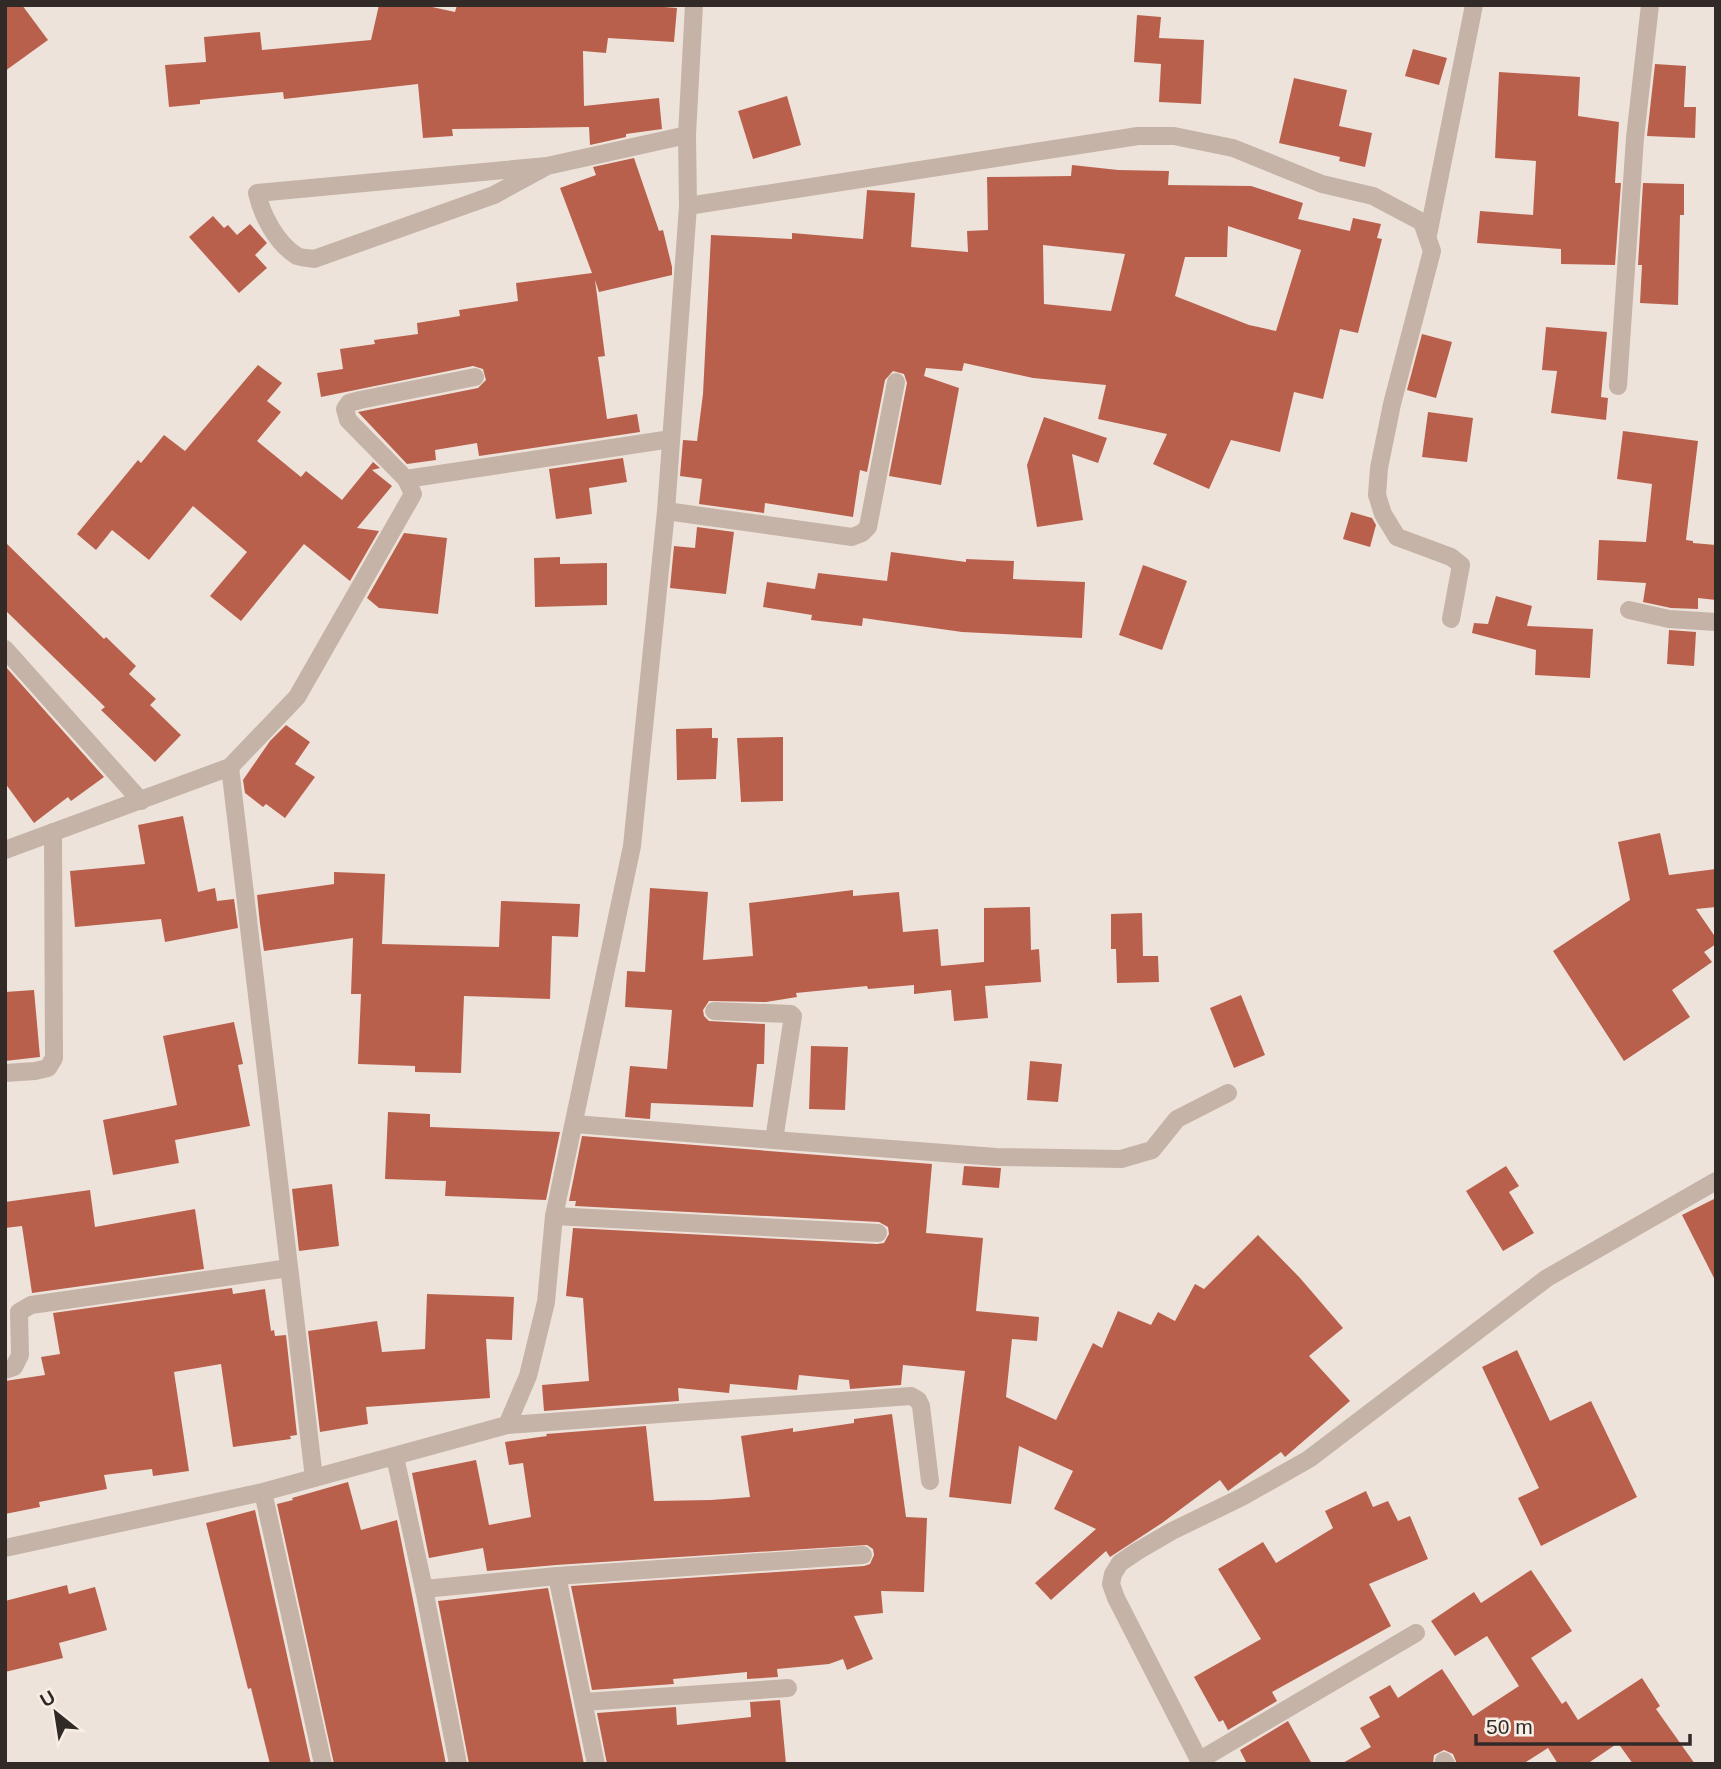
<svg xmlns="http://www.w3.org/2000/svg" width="1721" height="1769" font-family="Helvetica,sans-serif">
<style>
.building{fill:#b9604d;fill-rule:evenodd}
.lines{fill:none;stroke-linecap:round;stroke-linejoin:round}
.minor{stroke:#c5b3a7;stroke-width:18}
</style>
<rect width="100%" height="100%" fill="#eee3da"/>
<g class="building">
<polygon points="5,5 22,5 48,40 5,71"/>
<polygon points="379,5 423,5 455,12 457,5 638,5 677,8 674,42 608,38 606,53 583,51 584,106 659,98 662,129 626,134 626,137 590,145 589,127 452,129 453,136 423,138 418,84 284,99 283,92 200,100 200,104 169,107 165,65 206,62 204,37 260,32 262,50 371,40"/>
<polygon points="1137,15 1161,17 1159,38 1204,40 1201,104 1159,102 1161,64 1134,62"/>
<polygon points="1413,49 1447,58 1439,85 1405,76"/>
<polygon points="1655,64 1686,66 1684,107 1696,107 1695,138 1647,136"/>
<polygon points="1499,72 1580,77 1578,116 1619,122 1615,183 1621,183 1615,265 1561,264 1561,249 1477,243 1480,211 1533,215 1536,161 1495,158"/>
<polygon points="1294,78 1347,90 1339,126 1372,133 1365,167 1339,161 1340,157 1279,143"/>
<polygon points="787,96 801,145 753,159 738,111"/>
<polygon points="634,158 659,231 663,230 672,267 672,275 599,292 595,280 605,356 598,357 607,419 637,414 640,432 479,456 477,443 435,450 436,460 407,464 358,412 478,388 486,380 483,369 473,366 321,397 317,373 343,369 340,349 375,344 374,340 418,334 417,323 460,316 459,310 518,301 516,283 592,273 560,188 596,175 593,167"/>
<path d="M1072 165 1118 170 1169 171 1168 185 1251 186 1303 203 1298 219 1350 231 1353 218 1381 224 1377 238 1382 239 1358 333 1340 329 1323 399 1294 392 1280 452 1231 440 1209 489 1153 464 1167 434 1098 419 1106 385 1033 378 964 363 962 371 926 368 924 376 959 388 941 485 889 476 907 383 904 374 893 371 885 380 867 472 860 470 853 517 765 503 764 513 699 504 702 479 680 476 683 440 697 441 703 394 711 235 792 239V233L863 239 867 190 915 193 911 247 968 252 967 231 988 230 987 177 1071 176ZM1228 226 1301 250 1276 331 1249 325 1175 296 1185 257H1227ZM1043 245 1125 254 1111 311 1044 304Z"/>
<polygon points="1643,183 1684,184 1684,215 1680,215 1678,305 1640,303 1642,265 1638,265"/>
<polygon points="213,216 224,228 228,225 237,235 250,224 267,243 255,255 267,268 239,293 189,237"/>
<polygon points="1546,327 1607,332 1601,397 1608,398 1606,420 1551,413 1557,371 1542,370"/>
<polygon points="1422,334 1452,342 1436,398 1407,390"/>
<polygon points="258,365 282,383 267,401 281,412 257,441 301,477 306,471 342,500 373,462 380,468 372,470 392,486 357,528 379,531 350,581 304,544 241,621 210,596 247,552 193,506 149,560 112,530 96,550 77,534 138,460 141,463 164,435 185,451"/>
<polygon points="1428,412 1473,418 1467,462 1422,457"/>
<polygon points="1044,417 1107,438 1098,463 1072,454 1083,520 1037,527 1027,465"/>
<polygon points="1623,431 1698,441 1686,540 1693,541 1693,543 1716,545 1716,600 1698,598 1698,609 1671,608 1643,602 1646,583 1597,580 1599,540 1646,542 1652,484 1617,479"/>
<polygon points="623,458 627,482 589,488 592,514 556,519 549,469"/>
<polygon points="1351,512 1372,518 1376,525 1370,547 1343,539"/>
<polygon points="697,527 734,532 726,594 670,588 674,546 695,548"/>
<polygon points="404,533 447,538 438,614 379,608 367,598"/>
<polygon points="5,542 104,639 106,637 136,666 129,674 156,699 150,705 181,735 155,762 101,710 105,707 5,610"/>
<polygon points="891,552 966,562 966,559 1014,561 1013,579 1085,582 1082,638 962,632 863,618 862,626 811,620 812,615 763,607 767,582 815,589 818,573 887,581"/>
<polygon points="560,557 560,564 607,563 607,605 535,607 534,558"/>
<polygon points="1143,565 1187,581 1162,650 1119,635"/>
<polygon points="1496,596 1532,606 1527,626 1593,629 1590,678 1535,675 1536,650 1472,633 1474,623 1488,624"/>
<polygon points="1669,630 1696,632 1694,666 1667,664"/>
<polygon points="5,666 104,777 71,801 68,797 34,823 5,783"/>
<polygon points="286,725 310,742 295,764 315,777 285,818 266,804 263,807 245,793 243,780 270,741"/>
<polygon points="712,728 712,738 718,738 716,779 677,780 676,729"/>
<polygon points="783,737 783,801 741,802 737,738"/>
<polygon points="183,816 198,892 215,888 217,901 234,899 238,928 165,942 161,919 75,927 70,871 145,864 138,825"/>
<polygon points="1660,833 1669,875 1716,869 1716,907 1696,909 1716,938 1716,944 1704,952 1712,962 1672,990 1690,1017 1624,1061 1553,951 1630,900 1618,842"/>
<polygon points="334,872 385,874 382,944 499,947 501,901 580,904 578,937 552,936 550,999 464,996 461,1073 415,1072 415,1066 358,1064 361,994 351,994 353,938 264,951 260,924 257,895 334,884"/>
<polygon points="650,888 708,892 703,960 753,956 749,903 853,890 853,896 899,892 903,932 938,929 941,966 984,962 984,908 1030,907 1031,950 1039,949 1041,982 985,986 988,1018 954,1021 951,990 914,994 914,985 868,989 867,986 796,993 797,997 766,1002 709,1001 703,1010 704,1016 709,1021 765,1024 764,1064 757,1064 753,1107 651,1103 650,1119 625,1117 630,1066 667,1069 672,1010 625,1007 627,971 645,972"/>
<polygon points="1142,913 1143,956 1158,956 1159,982 1117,983 1116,949 1111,949 1111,914"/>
<polygon points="34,990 40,1057 5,1061 5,992"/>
<polygon points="1241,995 1265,1055 1234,1068 1210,1008"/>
<polygon points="234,1022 243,1064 238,1065 250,1126 175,1140 179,1163 113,1175 103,1120 177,1105 163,1036"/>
<polygon points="811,1046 848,1047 845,1110 809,1109"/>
<polygon points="1030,1061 1062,1064 1058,1102 1027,1100"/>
<polygon points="388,1112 430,1114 430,1127 560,1132 546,1200 445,1196 446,1181 385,1179"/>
<polygon points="582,1136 932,1164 926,1233 983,1238 976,1311 1039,1317 1037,1341 1012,1339 1006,1397 1056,1420 1093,1343 1102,1348 1118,1311 1151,1325 1158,1312 1175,1321 1195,1284 1204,1289 1258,1235 1300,1278 1343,1328 1309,1356 1350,1401 1285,1457 1281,1452 1228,1491 1220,1480 1162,1523 1110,1557 1106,1551 1051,1600 1035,1583 1096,1529 1054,1509 1073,1471 1019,1446 1011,1504 949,1497 965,1371 903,1365 901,1385 850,1389 849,1380 799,1375 797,1390 730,1384 729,1393 678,1388 679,1401 544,1411 542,1385 589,1381 583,1298 566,1296 573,1228 877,1244 884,1243 889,1234 888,1227 879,1222 575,1206 576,1201 569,1201"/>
<polygon points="964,1166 1001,1168 999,1188 962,1185"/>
<polygon points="1506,1166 1519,1186 1509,1192 1534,1233 1503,1251 1466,1191"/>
<polygon points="332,1184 339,1246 299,1251 292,1189"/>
<polygon points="90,1190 95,1227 195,1209 204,1269 32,1293 22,1226 5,1228 5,1202"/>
<polygon points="1716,1198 1716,1282 1682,1215"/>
<polygon points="232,1288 233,1294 265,1289 271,1331 274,1330 275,1336 286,1335 297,1435 290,1436 291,1439 233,1447 221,1364 174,1372 189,1471 153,1476 152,1469 104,1475 107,1489 39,1502 40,1507 5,1514 5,1381 45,1375 41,1357 60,1354 53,1313"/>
<polygon points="427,1294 514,1297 512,1340 486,1339 490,1398 366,1407 368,1424 320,1432 308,1331 377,1321 382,1352 425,1349"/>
<polygon points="1517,1350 1550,1421 1591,1401 1637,1497 1541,1546 1518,1498 1539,1488 1482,1367"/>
<polygon points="892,1414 906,1517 927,1518 924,1592 881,1591 883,1613 854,1616 873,1659 847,1670 843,1659 829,1664 777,1669 778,1677 747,1679 747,1672 673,1679 674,1684 592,1690 571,1586 864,1566 870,1564 874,1555 873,1549 867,1545 556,1565 487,1571 483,1548 429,1558 412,1473 476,1460 489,1525 531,1517 523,1463 509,1465 505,1442 547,1436 546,1434 646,1426 654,1501 711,1500 750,1497 741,1436 793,1428 793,1432 854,1423 854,1419"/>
<polygon points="348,1482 361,1530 397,1520 446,1764 334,1764 277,1504 293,1500 292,1498"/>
<polygon points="1366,1491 1373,1507 1388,1501 1398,1521 1410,1516 1428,1559 1369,1584 1391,1626 1272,1692 1277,1701 1228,1730 1223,1720 1219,1722 1194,1677 1261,1639 1218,1569 1263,1542 1276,1563 1333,1528 1325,1511"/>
<polygon points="255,1510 311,1764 270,1764 251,1688 248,1689 206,1523"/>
<polygon points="1531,1570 1572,1631 1531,1658 1562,1704 1566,1701 1578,1720 1642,1678 1660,1706 1656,1709 1695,1764 1633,1764 1618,1743 1587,1764 1558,1764 1548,1748 1523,1764 1457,1764 1453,1754 1444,1750 1434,1755 1433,1764 1341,1764 1371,1747 1360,1728 1380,1717 1369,1697 1390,1685 1398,1698 1442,1669 1473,1716 1519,1686 1487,1636 1455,1656 1431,1621 1474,1592 1481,1603"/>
<polygon points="67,1585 69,1594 95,1587 107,1630 59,1643 63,1658 5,1672 5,1601"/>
<polygon points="548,1588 584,1764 469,1764 438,1601"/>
<polygon points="780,1700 786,1764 607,1764 597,1713 676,1707 677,1725 751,1717 750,1702"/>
<polygon points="1288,1721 1312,1764 1247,1764 1240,1750"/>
</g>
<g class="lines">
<g class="minor">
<path d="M547 166 494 195 314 259C309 258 302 258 297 256 276 243 262 215 257 193L547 166 687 135"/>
<polyline points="688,206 1138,136 1174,136 1233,148 1322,184 1373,196 1422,222 1432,251 1392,404 1379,468 1377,495 1383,514 1397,537 1451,557 1461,565 1451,619"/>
<polyline points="1428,235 1474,5"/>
<polyline points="1618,386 1635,138 1650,5"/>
<polyline points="406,479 671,439"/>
<polyline points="666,511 852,537 862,533 868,527 896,382"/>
<polyline points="1629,610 1669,619 1716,622"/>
<polyline points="5,649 141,801"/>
<polyline points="230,767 314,1478"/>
<polyline points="5,850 230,767 297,697 413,494 406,479 348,420 345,409 349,403 360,400 475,377"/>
<polyline points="5,1073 35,1071 48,1068 54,1058 53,832"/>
<polyline points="575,1124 774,1140 793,1016 791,1014 714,1011"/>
<polyline points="774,1140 996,1157 1121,1159 1152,1150 1177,1119 1228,1093"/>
<polyline points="554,1216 878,1233"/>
<polyline points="5,1370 14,1367 20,1355 19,1312 31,1305 289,1268"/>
<polyline points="507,1425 911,1396 918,1400 921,1406 930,1481"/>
<polyline points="395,1457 424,1589 458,1764"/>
<polyline points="263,1492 323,1764"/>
<polyline points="5,1548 263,1492 507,1425 528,1376 546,1302 554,1216 632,846 666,511 688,206 687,135 694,5"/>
<polyline points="557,1576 596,1764"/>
<polyline points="424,1589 557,1576 863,1555"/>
<polyline points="584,1702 788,1688"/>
<polyline points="1200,1760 1416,1633"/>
<polyline points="1444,1761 1446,1764"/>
<polyline points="1201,1764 1116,1598 1111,1584 1113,1574 1120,1563 1136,1552 1172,1531 1242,1497 1309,1459 1547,1278 1716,1181"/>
</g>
</g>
<rect width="1721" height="1769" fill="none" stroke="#322a27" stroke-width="14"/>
<g transform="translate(56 1713) rotate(330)" stroke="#f7eee6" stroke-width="5" paint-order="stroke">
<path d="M0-5L12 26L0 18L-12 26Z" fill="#322a27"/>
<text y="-10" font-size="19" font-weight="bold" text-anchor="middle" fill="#322a27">U</text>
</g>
<path d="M1476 1734v10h214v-10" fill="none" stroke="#322a27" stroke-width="3.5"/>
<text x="1486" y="1734" font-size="21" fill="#322a27" stroke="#f7eee6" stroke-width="5" paint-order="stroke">50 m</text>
</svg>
